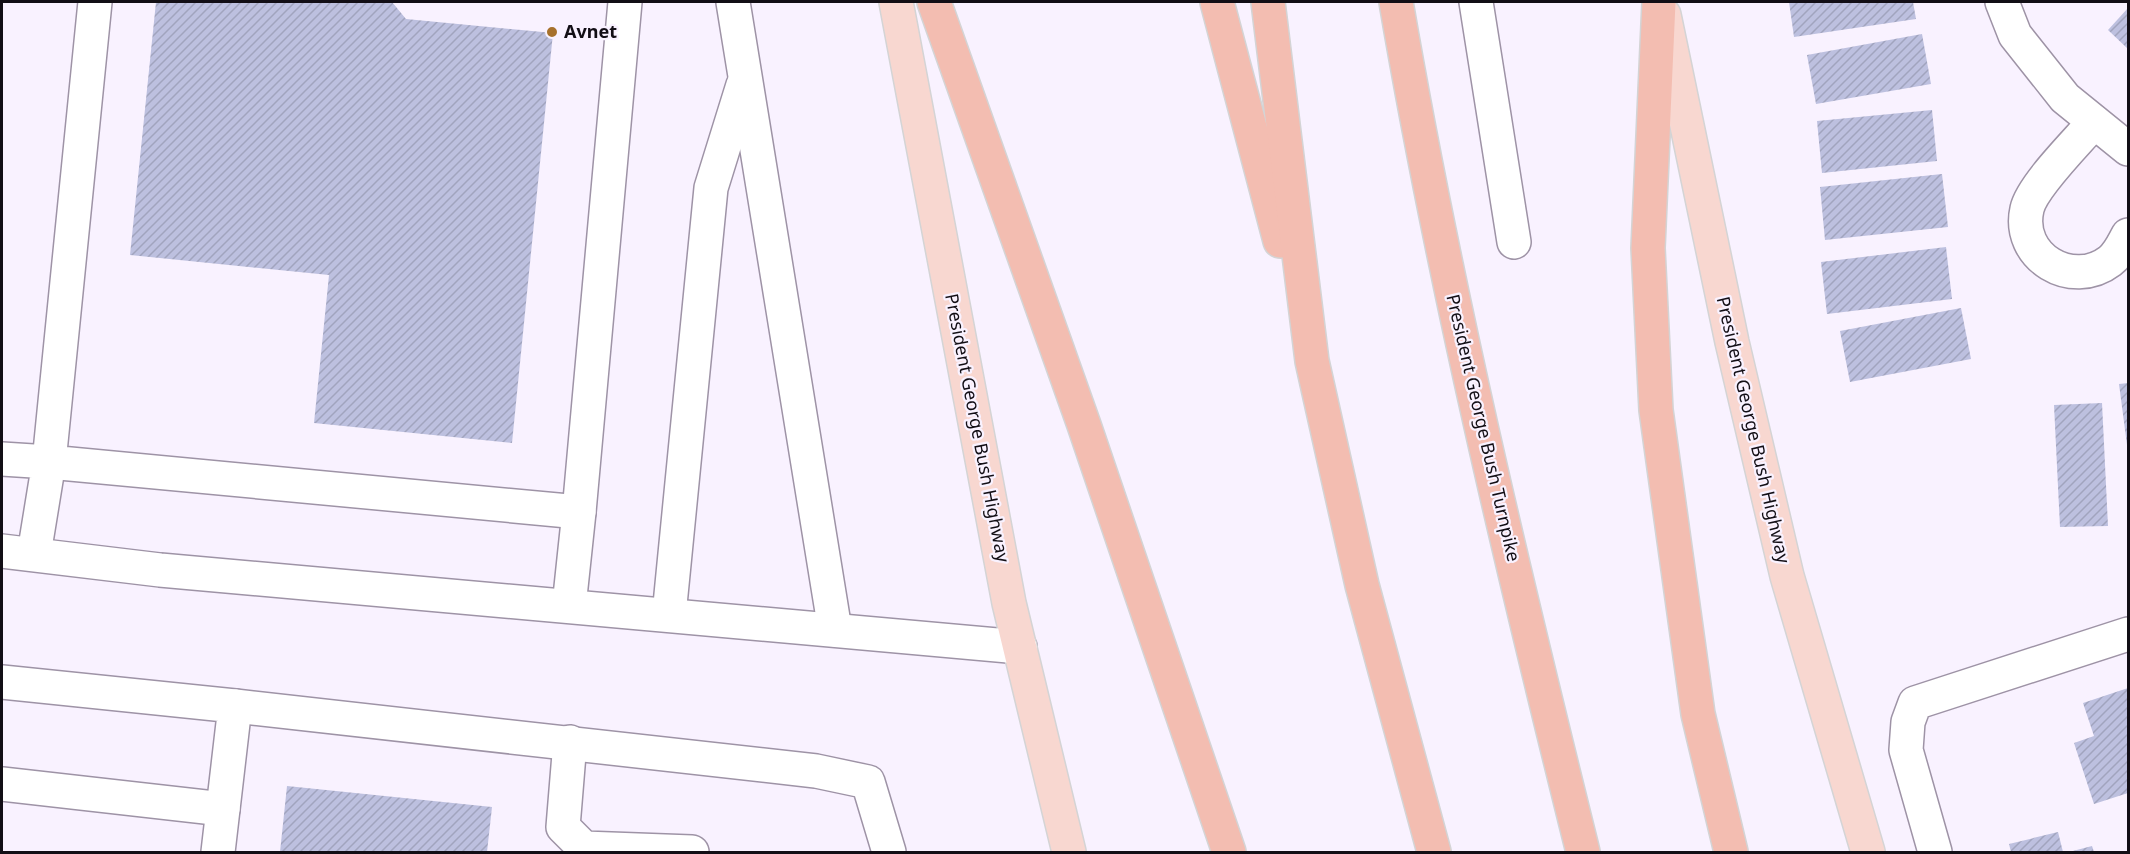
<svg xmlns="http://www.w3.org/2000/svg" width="2130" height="854" font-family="'Noto Sans',sans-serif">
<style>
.building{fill:url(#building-hatch)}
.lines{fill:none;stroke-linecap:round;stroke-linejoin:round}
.minor-casing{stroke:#9e93a6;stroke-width:36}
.major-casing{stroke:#d4d4d5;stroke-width:36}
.highway-casing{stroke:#d4d4d5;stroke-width:36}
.minor{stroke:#fff;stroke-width:33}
.major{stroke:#f8d7d0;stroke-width:33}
.highway{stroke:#f3bdb1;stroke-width:33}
.poi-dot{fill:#a7712c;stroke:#f9f2ff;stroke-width:2}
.labels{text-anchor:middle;stroke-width:4.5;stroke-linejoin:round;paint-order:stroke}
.poi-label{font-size:18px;font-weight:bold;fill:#120e15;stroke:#f9f2ff;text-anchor:start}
.street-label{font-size:18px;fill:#120e15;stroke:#f9f2ff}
</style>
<defs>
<pattern id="building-hatch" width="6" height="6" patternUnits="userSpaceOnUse" patternTransform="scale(1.5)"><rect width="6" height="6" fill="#bdc0df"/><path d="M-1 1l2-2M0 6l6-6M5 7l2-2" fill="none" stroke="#a1a4be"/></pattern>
</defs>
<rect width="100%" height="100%" fill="#f9f2ff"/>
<g class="building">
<polygon points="156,2 392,2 406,19 553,33 512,443 314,423 329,275 130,255"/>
<polygon points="1789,2 1913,2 1916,19 1794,37"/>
<polygon points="2128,8 2128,49 2108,30"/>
<polygon points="1922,34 1931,84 1816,104 1807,55"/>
<polygon points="1932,110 1937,161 1822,173 1817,121"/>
<polygon points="1942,174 1948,227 1825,240 1820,187"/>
<polygon points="1946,247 1952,299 1827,314 1821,262"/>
<polygon points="1961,308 1971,359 1850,382 1840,331"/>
<polygon points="2128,383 2128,445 2127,445 2119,384"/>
<polygon points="2102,403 2108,526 2060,527 2054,405"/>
<polygon points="2128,688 2128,793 2094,804 2074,743 2094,736 2083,703"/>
<polygon points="287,786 492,807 487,852 280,852"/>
<polygon points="2058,832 2063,852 2011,852 2009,844"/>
<polygon points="2092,846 2094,852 2069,852"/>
</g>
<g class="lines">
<defs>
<g id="minor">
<polyline points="95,2 49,462 579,512 625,2"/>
<polyline points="733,2 835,630"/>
<polyline points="1476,2 1514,242"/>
<polyline points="2002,2 2015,35 2065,98 2128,149"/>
<path d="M2094 122C2078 141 2032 186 2027 209 2016 257 2072 290 2110 261 2119 254 2123 244 2128 235"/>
<polyline points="2,459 49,462 34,554"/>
<polyline points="2,551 160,570 1020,647"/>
<polyline points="569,606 579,512"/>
<polyline points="669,615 711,188 743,85"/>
<polyline points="2,682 235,706 218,852"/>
<polyline points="235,706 816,771 868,782 889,852"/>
<polyline points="570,742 563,827 584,848 692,852"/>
<polyline points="2,784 223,809"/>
<polyline points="1935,852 1906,750 1908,722 1915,703 2128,634"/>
</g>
<g id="major">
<polyline points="896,2 1009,603 1069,852"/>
<polyline points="1664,15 1732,342 1787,576 1868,852"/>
</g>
<g id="highway">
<polyline points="934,2 1084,425 1229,852"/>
<polyline points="1217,2 1280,241"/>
<polyline points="1268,2 1312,361 1362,585 1434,852"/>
<path d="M1396 2C1445 288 1513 571 1583 852"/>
<polyline points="1659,2 1648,248 1656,410 1698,714 1731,852"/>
</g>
</defs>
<use href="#minor" class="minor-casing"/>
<use href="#major" class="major-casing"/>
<use href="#highway" class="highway-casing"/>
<use href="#minor" class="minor"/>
<use href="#major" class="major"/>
<use href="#highway" class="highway"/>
</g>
<circle class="poi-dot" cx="552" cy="32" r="6"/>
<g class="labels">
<g class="poi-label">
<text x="564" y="38">Avnet</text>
</g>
<g class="street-label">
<text transform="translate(977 428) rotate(79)" y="6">President George Bush Highway</text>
<text transform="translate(1483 428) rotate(77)" y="6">President George Bush Turnpike</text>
<text transform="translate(1753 430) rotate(77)" y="6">President George Bush Highway</text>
</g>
</g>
<rect width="2130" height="854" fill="none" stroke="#120e15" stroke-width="6"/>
</svg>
